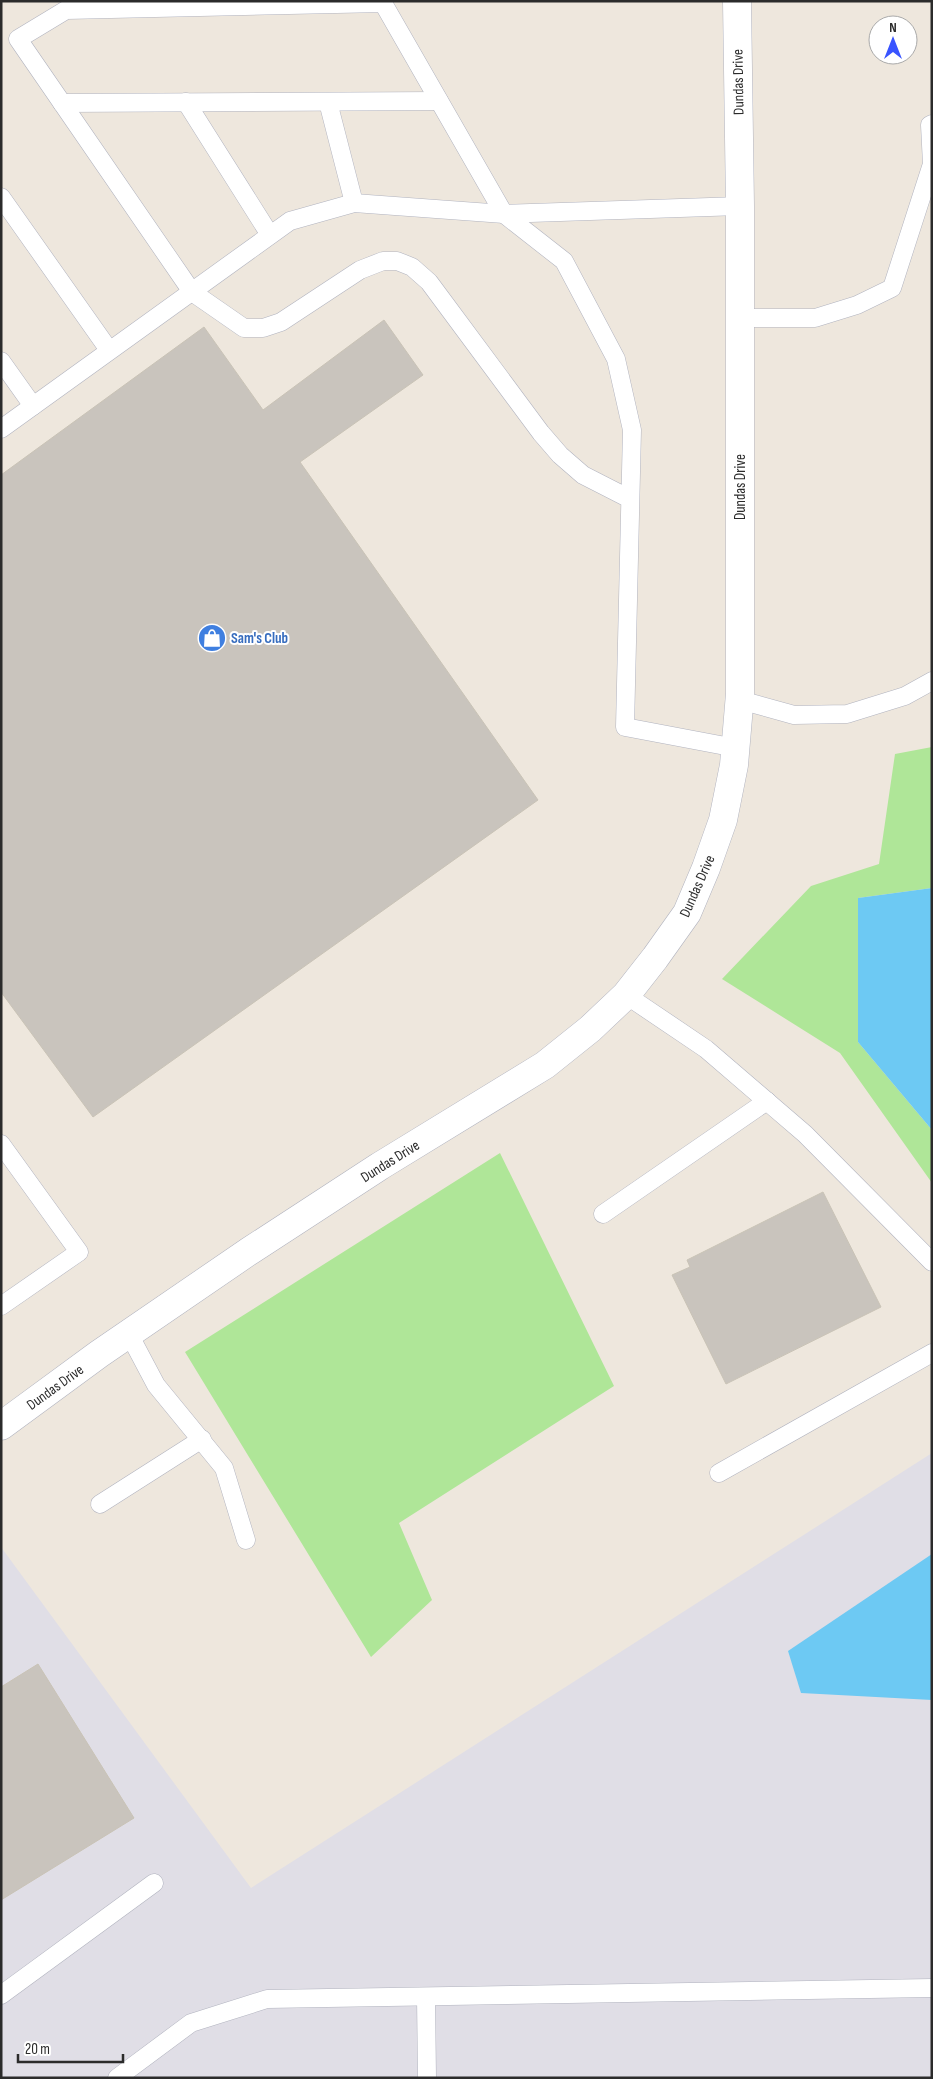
<svg xmlns="http://www.w3.org/2000/svg" width="933" height="2079" font-family="'Sofia Sans Condensed',sans-serif">
<style>
.industrial{fill:#e0dee6}
.green{fill:#afe698}
.water{fill:#6dc9f3}
.building{fill:#c9c4bd;stroke:#c9c3b6}
.lines{fill:none;stroke-linecap:round;stroke-linejoin:round}
.lane-casing{stroke:#b1b3bf;stroke-width:19}
.street-casing{stroke:#b1b3bf;stroke-width:29}
.lane{stroke:#fff;stroke-width:18}
.street{stroke:#fff;stroke-width:28}
.labels{text-anchor:middle;stroke-width:4;stroke-linejoin:round;paint-order:stroke}
.street-label{font-size:15px;fill:#2b2b2b;stroke:#fff}
.shop-label{font-size:15px;font-weight:bold;fill:#366cbe;stroke:#fff;text-anchor:start}
</style>
<rect width="100%" height="100%" fill="#eee7dd"/>
<polygon class="industrial" points="932,1453 932,2078 1,2078 1,1547 251,1888"/>
<g class="green">
<polygon points="932,747 932,888 858,898 858,1042 932,1130 932,1183 840,1053 722,979 811,886 879,864 895,754"/>
<polygon points="500,1153 614,1386 399,1523 432,1600 371,1657 185,1352"/>
</g>
<g class="water">
<polygon points="932,888 932,1130 858,1042 858,898"/>
<polygon points="932,1554 932,1700 801,1693 788,1651"/>
</g>
<g class="building">
<polygon points="384,320 423,375 300,462 538,800 93,1117 1,992 1,475 204,327 263,410"/>
<polygon points="823,1192 881,1307 726,1384 672,1275 690,1267 687,1260"/>
<polygon points="38,1664 134,1818 1,1900 1,1687"/>
</g>
<g class="lines">
<defs>
<g id="lane">
<polyline points="186,102 270,235"/>
<polyline points="328,102 354,203"/>
<polyline points="62,103 439,101"/>
<polyline points="1,197 109,350"/>
<polyline points="740,318 815,318 857,305 892,288 932,164 930,125 932,124"/>
<polyline points="1,361 33,406"/>
<polyline points="1,429 290,221 354,203 504,214 740,206"/>
<polyline points="630,499 583,475 560,455 541,433 429,282 412,267 397,261 383,261 360,270 281,322 263,328 244,328 192,292 18,39 66,10 383,3 504,214 564,261 616,359 632,430 625,727 736,748"/>
<polyline points="740,700 794,715 847,714 905,696 932,681"/>
<polyline points="626,995 706,1049 805,1134 932,1262"/>
<polyline points="1,1144 79,1252 1,1306"/>
<polyline points="603,1214 767,1101"/>
<polyline points="129,1334 156,1385 224,1468 246,1540"/>
<polyline points="719,1473 932,1353"/>
<polyline points="100,1504 202,1439"/>
<polyline points="1,1995 154,1883"/>
<polyline points="426,1997 427,2078"/>
<polyline points="117,2078 191,2023 267,1999 932,1988"/>
</g>
<polyline id="street" points="1,1426 99,1354 248,1252 380,1166 545,1065 590,1029 626,995 655,958 687,913 706,868 723,820 734,765 740,694 740,206 737,1"/>
</defs>
<use href="#lane" class="lane-casing"/>
<use href="#street" class="street-casing"/>
<use href="#lane" class="lane"/>
<use href="#street" class="street"/>
</g>
<defs>
<symbol id="shop-disc" viewBox="-11 -11 22 22"><circle r="9.5" fill="#3f7fe0" stroke="#fff"/><path d="M-5-2.5h2.3a2.7 3.5 0 0 1 5.4 0H5L5.5 6h-11ZM-1.5-2.5h3a1.5 2.3 0 0 0-3 0Z" fill="#fff"/></symbol>
</defs>
<g fill-rule="evenodd">
<use href="#shop-disc" x="196" y="622" width="32" height="32"/>
</g>
<g class="labels">
<g class="street-label">
<text transform="translate(738 82) rotate(-91)" y="5">Dundas Drive</text>
<text transform="translate(740 487) rotate(-90)" y="5">Dundas Drive</text>
<text transform="translate(697 886) rotate(-66)" y="5">Dundas Drive</text>
<text transform="translate(390 1161) rotate(-32)" y="5">Dundas Drive</text>
<text transform="translate(55 1387) rotate(-36)" y="5">Dundas Drive</text>
</g>
<g class="shop-label">
<text x="231" y="643">Sam's Club</text>
</g>
</g>
<rect width="933" height="2079" fill="none" stroke="#2b2b2b" stroke-width="5"/>
<g transform="translate(893 40)"><circle r="24" fill="#ffffff" stroke="#aaaaaa"/>
<path d="M0-4L9 19L0 12L-9 19Z" fill="#3954ff"/>
<text y="-8" font-size="14" font-weight="bold" text-anchor="middle" fill="#2b2b2b">N</text>
</g>
<path d="M18 2054v8h105v-8" fill="none" stroke="#2b2b2b" stroke-width="2.5"/>
<text x="25" y="2054" font-size="15" fill="#2b2b2b" stroke="#ffffff" stroke-width="4" paint-order="stroke">20 m</text>
</svg>
